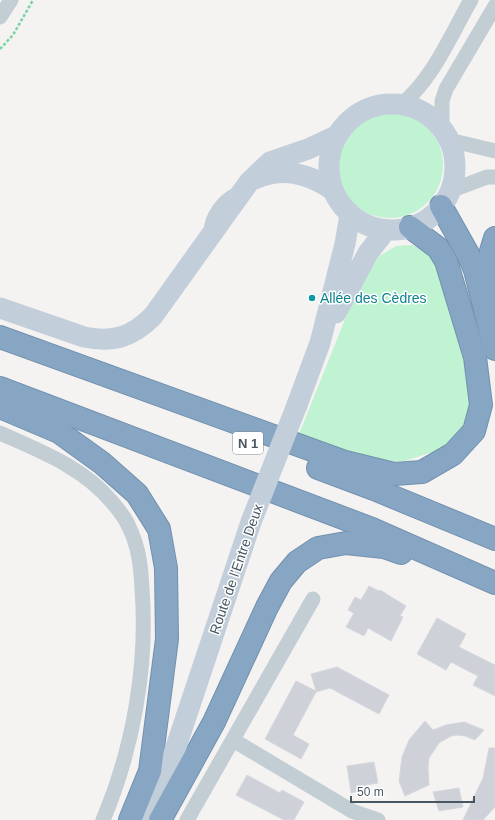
<svg xmlns="http://www.w3.org/2000/svg" width="495" height="820" font-family="Arial,sans-serif">
<style>
.green{fill:#c0f3d2}
.building{fill:#ced1d7;stroke:#d6d8de}
.lines{fill:none;stroke-linecap:round;stroke-linejoin:round}
.highway-casing{stroke:#7291af;stroke-width:24}
.path{stroke:#75d4a2;stroke-width:2.5;stroke-dasharray:3 2;stroke-linecap:butt}
.lane{stroke:#c2cdd4;stroke-width:7}
.street{stroke:#c2cdd4;stroke-width:15}
.secondary{stroke:#c2ceda;stroke-width:21}
.highway{stroke:#87a6c3;stroke-width:22}
.secondary-bridge{stroke:#c2ceda;stroke-width:21}
.culture-dot{fill:#0f9aa8;stroke:#fff;stroke-width:1.5}
.labels{text-anchor:middle;stroke-width:3;stroke-linejoin:round;paint-order:stroke}
.shield{fill:#fff;stroke:#7f8990;stroke-width:1}
.shield-label{font-size:13px;font-weight:bold;fill:#485661}
.culture-label{font-size:14px;fill:#0d838f;stroke:#fff;text-anchor:start}
.street-label{font-size:14px;fill:#485661;stroke:#fff}
</style>
<rect width="100%" height="100%" fill="#f5f2f2"/>
<g class="green">
<circle cx="390" cy="165" r="53"/>
<path d="M412 245C428 251 435 258 443 272L471 390 470 412 458 435 447 446 432 456 429 453 405 461 378 462 297 439 350 307 378 257 396 246Z"/>
</g>
<g class="building">
<polygon points="369,586 379,591 380,590 406,606 400,616 403,617 391,641 368,628 364,636 346,627 354,613 348,610 355,597 361,600"/>
<polygon points="437,618 466,634 459,647 495,665 495,696 473,685 478,676 451,662 446,670 417,654"/>
<polygon points="337,667 389,695 379,714 330,688 316,692 293,735 309,744 301,759 265,739 296,681 316,691 311,674"/>
<polygon points="425,721 433,730 446,725 464,722 484,730 475,740 465,736 457,735 451,736 439,743 429,758 428,768 429,785 405,796 399,781 402,757 409,740"/>
<polygon points="489,748 495,748 495,807 483,820 463,820 483,778"/>
<polygon points="374,762 378,783 366,785 367,790 351,793 347,766"/>
<polygon points="247,775 280,793 282,790 304,802 294,820 284,820 236,795"/>
<polygon points="459,788 463,807 439,811 433,792"/>
</g>
<g class="lines">
<defs>
<g id="highway">
<polyline points="441,206 468,254 475,270 495,349"/>
<polyline points="487,296 491,251 495,238"/>
<polyline points="0,337 345,462 394,474 422,472 453,454 474,431 481,405 475,357 446,261 438,248 410,227"/>
<polyline points="0,388 372,529 495,583"/>
<polyline points="0,407 59,432 102,463 137,494 159,529 166,568 167,639 150,771 130,820"/>
<polyline points="318,468 374,489 495,539"/>
<polyline points="160,820 214,722 267,607 281,581 297,562 318,548 346,543 384,547 401,553"/>
</g>
</defs>
<use href="#highway" class="highway-casing"/>
<polyline class="path" points="0,49 13,35 33,0"/>
<path class="lane" d="M207 231C208 215 220 198 235 191"/>
<g class="street">
<polyline points="0,17 11,0"/>
<path d="M401 105C433 79 450 36 471 0"/>
<polyline points="442,130 442,101 446,89 495,6"/>
<polyline points="449,140 495,151"/>
<polyline points="450,191 487,177 495,177"/>
<path d="M0 433C40 451 83 467 112 502 118 509 126 519 129 527 139 547 141 568 142 589 148 666 133 749 103 820"/>
<polyline points="233,740 352,811 378,820"/>
<polyline points="187,820 313,599"/>
</g>
<g class="secondary">
<circle cx="392" cy="167" r="63"/>
<path d="M255 179C283 166 309 174 333 190"/>
<path d="M0 308 84 337C114 343 132 337 153 316L249 182 270 162 308 149 338 135"/>
<polyline points="336,313 368,253 386,230"/>
<polyline points="297,405 320,343 345,244 350,215"/>
<polyline points="145,820 159,798 251,522"/>
</g>
<use href="#highway" class="highway"/>
<polyline class="secondary-bridge" points="251,522 297,405"/>
</g>
<circle class="culture-dot" cx="312" cy="298" r="4"/>
<g class="labels">
<rect class="shield" x="233" y="432" width="30" height="22" rx="3"/>
<g class="shield-label">
<text x="248" y="448">N 1</text>
</g>
<g class="culture-label">
<text x="320" y="303">Allée des Cèdres</text>
</g>
<g class="street-label">
<text transform="translate(236 569) rotate(-71)" y="5">Route de l'Entre Deux</text>
</g>
</g>
<path d="M351 796v6h123v-6" fill="none" stroke="#485661" stroke-width="2"/>
<text x="357" y="796" font-size="12" fill="#485661" stroke="#ffffff" stroke-width="3" paint-order="stroke">50 m</text>
</svg>
